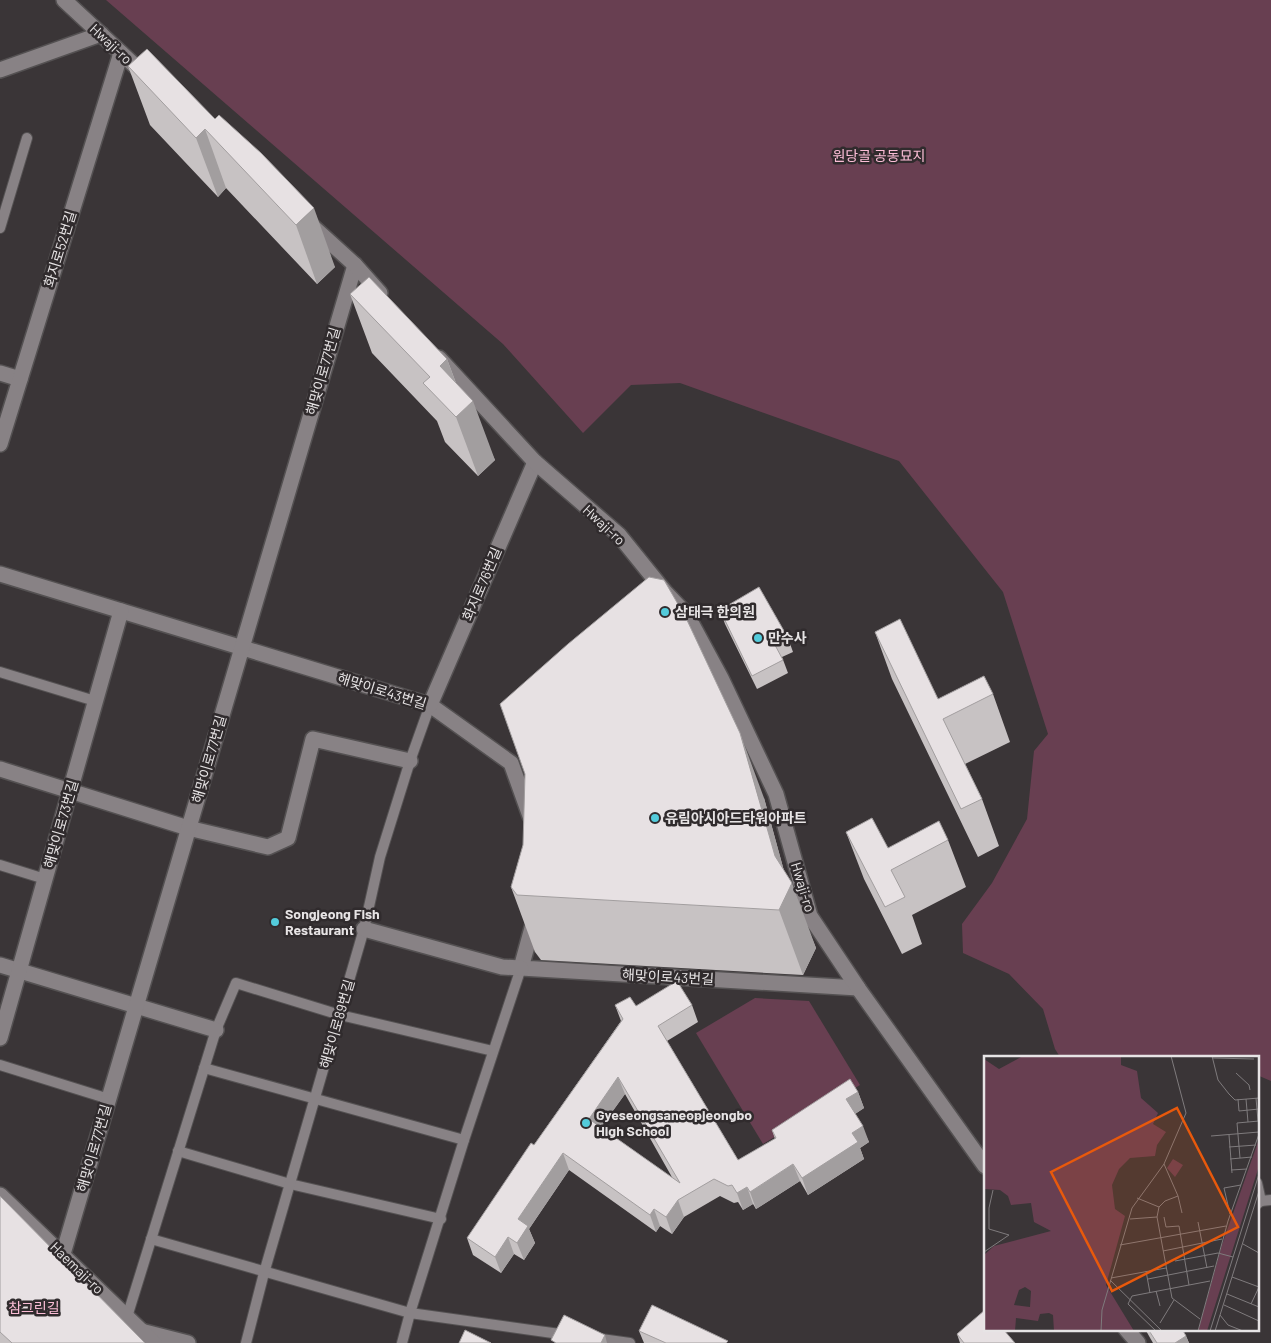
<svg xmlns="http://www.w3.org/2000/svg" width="1271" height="1343" font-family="Barlow,'Noto Sans KR',sans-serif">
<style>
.green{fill:#683f51}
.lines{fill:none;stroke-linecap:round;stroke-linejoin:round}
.service-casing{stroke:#545152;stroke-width:12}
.minor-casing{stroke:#545152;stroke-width:18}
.tertiary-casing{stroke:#545152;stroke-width:18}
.service{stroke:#888285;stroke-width:10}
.minor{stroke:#888285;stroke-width:15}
.tertiary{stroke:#888285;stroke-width:15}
.wall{fill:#c7c2c3;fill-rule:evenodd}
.shaded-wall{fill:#a29e9f}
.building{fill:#e7e1e3;stroke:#a29e9f;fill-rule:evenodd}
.poi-dot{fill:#53cbdb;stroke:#302b2d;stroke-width:2}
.labels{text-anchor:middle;stroke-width:5;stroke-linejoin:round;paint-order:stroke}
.street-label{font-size:14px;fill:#e7e4e5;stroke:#302b2d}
.park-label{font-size:14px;fill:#fbbdd6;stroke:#302b2d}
.poi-label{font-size:14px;font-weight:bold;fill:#e7e4e5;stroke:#302b2d;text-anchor:start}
.inset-road{fill:none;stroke:#7f7b7d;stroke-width:1}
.view{fill:#e8590c;fill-opacity:0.15;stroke:#e8590c;stroke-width:2.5}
.inset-edge{fill:none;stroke:#e7e4e5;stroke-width:2.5}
</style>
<rect width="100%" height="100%" fill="#3a3537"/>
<g class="green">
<polygon points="106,0 1271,0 1271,1081 1257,1075 1257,1057 1060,1057 1055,1049 1043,1009 1009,974 963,953 962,924 992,883 1027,819 1034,751 1048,734 1003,592 899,461 680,383 631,385 583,433 503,344"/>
<polygon points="755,998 809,1001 860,1085 763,1144 696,1033"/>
</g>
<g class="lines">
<defs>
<g id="service">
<polyline points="0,228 27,138"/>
<polyline points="0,672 95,701"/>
<polyline points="0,865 45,879"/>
<polyline points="0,1065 109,1099"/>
<polyline points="204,1068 464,1140"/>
<polyline points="178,1151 290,1184 441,1219"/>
<polyline points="1257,1183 1261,1201 1257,1204"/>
<polyline points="1261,1201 1271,1200"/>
<polyline points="151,1239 410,1313 464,1140 521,968"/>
<polyline points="127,1317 216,1030 236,983 340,1015 493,1051"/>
<polyline points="594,1338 630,1343"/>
<polyline points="246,1343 264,1273 364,929 380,857 410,761 430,705"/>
<polyline points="402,1343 410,1313 567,1335"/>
</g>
<g id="minor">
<polyline points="0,373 20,379"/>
<polyline points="0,444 121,53"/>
<polyline points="0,574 430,705 511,763 530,816"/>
<polyline points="430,705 535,462"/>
<polyline points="0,769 188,828 268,847 288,838 313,739 410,761"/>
<polyline points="535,917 521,968 858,988"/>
<polyline points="364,929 502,967 521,968"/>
<polyline points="0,965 216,1030"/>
<polyline points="0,1038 121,611"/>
<polyline points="63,1254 355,265"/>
<polyline points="141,1331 188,1343"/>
</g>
<g id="tertiary">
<polyline points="64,0 147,77"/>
<polyline points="0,70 101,34"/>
<polyline points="311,225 355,265 380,293"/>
<polyline points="439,358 535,462 619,535 665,592 687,615 721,678 776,794 810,916 858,988 985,1166"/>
<polyline points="0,1195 154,1343"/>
<polyline points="1126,1329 1138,1343"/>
</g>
</defs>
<use href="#service" class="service-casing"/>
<use href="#minor" class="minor-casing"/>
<use href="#tertiary" class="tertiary-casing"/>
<use href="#service" class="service"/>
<use href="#minor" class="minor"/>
<use href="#tertiary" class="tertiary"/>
</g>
<g class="wall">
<polygon points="147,49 335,267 317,284 226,188 218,197 150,125 128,66"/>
<polygon points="350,294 447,359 456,383 495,460 478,476 445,442 437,421 372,353"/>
<polygon points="720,610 788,638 793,652 782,657 788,673 757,689 725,624"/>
<polygon points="875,632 938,699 993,694 1010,742 965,764 982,799 999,846 978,857 892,679"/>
<polygon points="764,798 784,871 816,948 803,975 541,960 535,952 511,887"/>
<polygon points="846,832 888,848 948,840 966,887 912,915 922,944 902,954 864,879"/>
<path d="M615 1005 636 1006 692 1005 698 1022 667 1041 738 1160 775 1139 772 1130 858 1092 864 1108 855 1114 869 1142 860 1148 864 1159 808 1195 800 1181 756 1209 753 1204 743 1210 738 1202 734 1203 720 1196 684 1217 672 1234 660 1226 656 1232 569 1170 529 1229 535 1243 524 1260 514 1254 501 1273 473 1255 467 1238 534 1145 621 1021ZM625 1094 673 1179 601 1127Z"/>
<polygon points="0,1196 145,1343 0,1343"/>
<polygon points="1145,1329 1182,1329 1186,1336 1189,1343 1153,1343"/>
<polygon points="639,1331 728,1343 644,1343"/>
<polygon points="957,1334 1015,1343 960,1343"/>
</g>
<g class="shaded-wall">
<polygon points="205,129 226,188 218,197 196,138"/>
<polygon points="314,208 335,267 317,284 296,225"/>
<polygon points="447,359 465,408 473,401 495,460 478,476 456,417 440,366"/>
<polygon points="740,733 764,798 789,889 792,883 816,948 803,975 779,910 775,856"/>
<polygon points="618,1077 625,1094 595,1136 589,1119"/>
<polygon points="858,1092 864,1108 852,1116 846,1099"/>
<polygon points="863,1126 869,1142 860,1148 864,1159 808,1195 802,1178 852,1133"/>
<polygon points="563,1153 569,1170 529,1229 535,1243 524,1260 517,1243 518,1219"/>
<polygon points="793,1164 800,1181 756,1209 750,1192"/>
<polygon points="747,1187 753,1204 743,1210 737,1193"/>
<polygon points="678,1200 684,1217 672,1234 666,1217"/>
<polygon points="654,1209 660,1226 656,1232 650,1215"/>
<polygon points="508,1237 514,1254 501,1273 495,1257"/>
<polygon points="605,1335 607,1343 601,1343"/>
<polygon points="1186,1336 1189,1343 1175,1343"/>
</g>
<g class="building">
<polygon points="147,49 215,119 219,115 261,153 314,208 296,225 205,129 196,138 128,66"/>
<polygon points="369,277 447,359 440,366 473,401 456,417 423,383 430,377 350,294"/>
<polygon points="649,577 664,580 686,618 740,733 775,856 792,883 779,910 517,895 511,887 523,845 525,774 500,704 568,644"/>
<polygon points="759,587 788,638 775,645 783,660 752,676 720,610"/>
<polygon points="900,619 938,699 984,676 993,694 943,719 982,799 961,809 875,632"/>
<polygon points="872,818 888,848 939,821 948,840 891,870 905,897 885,907 846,832"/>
<path d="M677 981 692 1005 658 1026 738 1160 776 1138 772 1130 850 1079 858 1092 846 1099 863 1126 852 1133 858 1142 802 1178 793 1164 750 1192 747 1187 737 1193 732 1185 728 1186 714 1179 678 1200 666 1217 654 1209 650 1215 563 1153 518 1219 528 1226 517 1243 508 1237 495 1257 467 1238 531 1143 534 1145 623 1019 615 1005 630 997 636 1006ZM618 1077 680 1183 589 1119Z"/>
<polygon points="0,1196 145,1343 12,1343 0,1332"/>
<polygon points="652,1305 728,1341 726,1343 666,1343 639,1331"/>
<polygon points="985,1310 985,1329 1003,1329 1015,1343 964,1343 957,1334"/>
<polygon points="564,1315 605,1335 601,1343 556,1343 551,1340"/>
<polygon points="1148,1329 1182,1329 1186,1336 1175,1343 1157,1343"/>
<polygon points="465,1330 491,1343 459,1343"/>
</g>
<g class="poi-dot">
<circle cx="665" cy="612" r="5"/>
<circle cx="758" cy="638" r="5"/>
<circle cx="655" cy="818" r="5"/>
<circle cx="275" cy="922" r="5"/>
<circle cx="586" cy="1123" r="5"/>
</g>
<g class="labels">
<g class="street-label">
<text transform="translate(111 44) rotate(43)" y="5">Hwaji-ro</text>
<text transform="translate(60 249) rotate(-73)" y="5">화지로52번길</text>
<text transform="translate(323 371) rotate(-74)" y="5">해맞이로77번길</text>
<text transform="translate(604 525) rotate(43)" y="5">Hwaji-ro</text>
<text transform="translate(482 584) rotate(-67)" y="5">화지로76번길</text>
<text transform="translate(382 691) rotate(17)" y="5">해맞이로43번길</text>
<text transform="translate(209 759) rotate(-74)" y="5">해맞이로77번길</text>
<text transform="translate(61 824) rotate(-74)" y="5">해맞이로73번길</text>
<text transform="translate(803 887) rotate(73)" y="5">Hwaji-ro</text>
<text transform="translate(668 977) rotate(3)" y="5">해맞이로43번길</text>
<text transform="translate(337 1024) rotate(-74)" y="5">해맞이로89번길</text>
<text transform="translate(94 1148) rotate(-74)" y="5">해맞이로77번길</text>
<text transform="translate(77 1268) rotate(44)" y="5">Haemaji-ro</text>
</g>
<g class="park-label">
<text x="879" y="161">원당골 공동묘지</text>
<text x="34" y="1313">참그린길</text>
</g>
<g class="poi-label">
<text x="675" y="617">삼태극 한의원</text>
<text x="768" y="643">만수사</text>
<text x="665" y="823">유림아시아드타워아파트</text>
<text x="285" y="919">Songjeong Fish<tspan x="285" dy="16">Restaurant</tspan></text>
<text x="596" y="1120">Gyeseongsaneopjeongbo<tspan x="596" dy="16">High School</tspan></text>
</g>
</g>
<g transform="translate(984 1056)">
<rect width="275" height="275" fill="#3a3537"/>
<path d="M39 0H137V9L153 15 157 42 174 57 169 68 182 76 173 89 171 100 146 102 135 113 128 129 131 153 141 160 122 229 150 275H70L69 259 65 257 56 258 54 265 32 262 31 275H0V199L10 190 67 175 50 166 47 147 27 149 24 140 16 134 0 133V3L15 13ZM41 231 47 235 46 251 30 249 35 234ZM275 83V110L223 275H214L238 189ZM189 103 199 109 191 121 183 112Z" fill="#683f51" fill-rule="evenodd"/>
<path class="inset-road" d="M228 0 234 24 245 38 251 44 275 42M229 2 270 3M252 17 265 29 266 34M272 42 274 65M254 43 255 55 275 53M262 43 264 66M245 79 248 117M227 80 275 76M245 91 272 89M256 102 253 67 275 65M246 103 268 101M180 108 194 140 181 145 175 151 173 161 188 242 216 263M247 114 263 113M194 140 198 157M153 142 175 151M246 158 240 132 257 129M180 161 182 171 195 170 205 229M146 163 173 161M214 166 223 212M259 188 275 197M136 189 242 170M179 195 238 183M0 196 25 179 5 173V152L9 134M191 205 234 197 249 201M162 215 166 237M248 221 275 231M127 222 182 212M164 223 230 210M126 224 178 275M172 235 176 250M243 238 275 251M267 248 275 231M240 249 275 265M236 259 244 269 259 275M176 267 190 244M117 275 118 254 148 152 180 108 202 57 187 0M172 275 144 248 148 240 226 225M214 275 244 165 275 78M226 275 275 118M231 275 275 135"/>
<path class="view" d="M193 52 254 171 128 235 67 116Z"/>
<rect width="275" height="275" class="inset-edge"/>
</g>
</svg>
